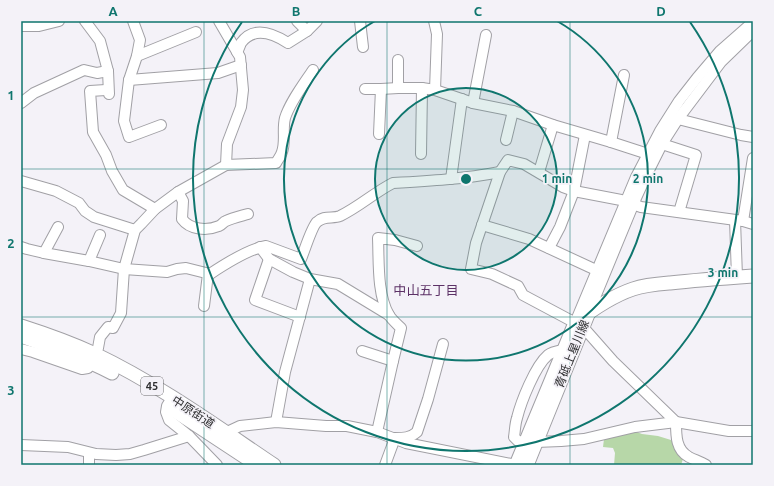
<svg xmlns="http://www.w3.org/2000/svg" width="774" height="486" font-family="Ubuntu,'Noto Sans JP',sans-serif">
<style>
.green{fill:#b7d7a8}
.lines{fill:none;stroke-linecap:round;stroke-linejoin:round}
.minor-casing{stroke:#a1a0a5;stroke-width:12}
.major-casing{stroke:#a1a0a5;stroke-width:15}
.minor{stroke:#fff;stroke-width:10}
.major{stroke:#fff;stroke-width:13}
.grid{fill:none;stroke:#0f766e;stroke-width:1;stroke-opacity:0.55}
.ring{fill:none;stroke:#0f766e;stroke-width:2}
.labels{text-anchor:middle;stroke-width:3.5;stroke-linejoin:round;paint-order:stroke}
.shield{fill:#f4f2f8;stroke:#6a6a6d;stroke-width:1}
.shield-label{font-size:11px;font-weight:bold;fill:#2f2f31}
.street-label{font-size:12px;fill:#2f2f31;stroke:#f4f2f8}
.neighbourhood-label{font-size:13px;fill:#5c3166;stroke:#f4f2f8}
.centre{fill:#0f766e;stroke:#f4f2f8;stroke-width:2}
.ring-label{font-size:12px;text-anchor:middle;font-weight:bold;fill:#0f766e;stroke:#f4f2f8;stroke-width:3.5;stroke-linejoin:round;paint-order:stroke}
.neatline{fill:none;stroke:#0f766e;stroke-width:1.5}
.grid-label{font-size:13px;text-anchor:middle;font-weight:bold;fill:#0f766e}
</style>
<rect width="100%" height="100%" fill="#f4f2f8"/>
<polygon class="green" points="634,431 642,434 658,436 671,440 684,456 681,465 614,465 615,453 613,448 603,447 604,439"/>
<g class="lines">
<defs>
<g id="minor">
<polyline points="85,21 100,41 108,71 109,94"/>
<polyline points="133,21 140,40 137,56 129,80 124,121 129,137 161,125"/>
<polyline points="219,21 240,57 243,90 241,107 227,144 226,165"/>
<polyline points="297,21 307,31"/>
<polyline points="360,21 363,47"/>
<polyline points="434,21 437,34 435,90"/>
<polyline points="21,26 39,26 59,21"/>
<path d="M237 52C239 49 240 45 241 43 254 25 274 34 288 43L307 31 317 21"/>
<polyline points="137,56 196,32"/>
<polyline points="398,60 398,88"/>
<polyline points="129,80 218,73 241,65"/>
<polyline points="365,89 381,89 398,88 422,88 435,90 473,103 513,111 553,125 611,142 648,154"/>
<polyline points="106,90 90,91 93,132 106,155 112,171 123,190 155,209"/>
<polyline points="21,103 34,93 84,70 97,73 108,71"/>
<polyline points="473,103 486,35"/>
<polyline points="678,119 741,135 753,137"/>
<polyline points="379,134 381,89"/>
<polyline points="506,140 513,111"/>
<polyline points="611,142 624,75"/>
<polyline points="662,144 696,155 679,212"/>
<polyline points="421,154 422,88"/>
<polyline points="539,172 553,125"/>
<polyline points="451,179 462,99"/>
<polyline points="21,181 56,191 79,203 85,211 94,217 135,230"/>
<path d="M178 192 183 201 182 219C190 230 207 231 219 226 222 225 223 222 226 221 232 218 241 216 248 214"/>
<polyline points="735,220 737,277"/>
<polyline points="743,221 753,158"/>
<polyline points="482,225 529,239 596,270"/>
<path d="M21 247 27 249 44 253 89 261 124 269 167 272 177 269 186 268 210 274C225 264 248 249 266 246L301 259C304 252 312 226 317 222 324 215 333 219 340 216 359 207 375 192 393 183 429 181 464 179 500 172"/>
<polyline points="260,247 269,259 293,272 310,279 338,284 389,315"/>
<polyline points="549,248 560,227 574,191 585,135"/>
<polyline points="44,253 58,227"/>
<polyline points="269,259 255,300 300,317"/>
<polyline points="89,261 100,235"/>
<polyline points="204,306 208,274"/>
<polyline points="589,312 636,198 647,174 662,144 678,119 721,62 753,31"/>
<polyline points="575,323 636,177 660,131 679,101 697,78 720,51 753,22"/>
<path d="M21 349 33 352 82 369 88 368 98 348 100 337 108 327 113 328 121 313 124 269 135 230 141 224 155 209 178 192 226 165 276 163C278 159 281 156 282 152 286 141 282 130 285 118 290 102 303 85 313 70"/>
<path d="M563 350C558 351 552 352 548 355 535 366 521 402 517 418 515 424 515 431 514 437L518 441 536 442 561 441 584 439 635 427 676 422 729 431H753"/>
<polyline points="362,351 393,361"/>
<polyline points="172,398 167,406 166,412 169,420 189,436 217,465"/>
<polyline points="276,422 285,372 310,279"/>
<path d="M377 432 393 361 401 328C397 324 392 320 389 315 377 295 379 261 378 238L395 240 417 246"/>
<polyline points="225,433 240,426 276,422 326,426 347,426 377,432 406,443 516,465"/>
<polyline points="21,445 68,447 96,454 116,455 130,454 144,450 189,436"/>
<polyline points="89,465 89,453"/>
<path d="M385 465 395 438C404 438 410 438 417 432L428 399 443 344"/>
<path d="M706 465C701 462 695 460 689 457 676 450 676 436 676 422L613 361 583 327 523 295 518 286 492 274 471 269 476 243 500 172 508 160 524 164 563 187 574 191 621 200 641 207 743 221 753 224"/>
</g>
<g id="major">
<path d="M21 326C46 334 71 343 95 354 158 384 216 426 274 465"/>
<path d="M21 336C52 347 83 358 112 373"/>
<polyline points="172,409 257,465"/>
<path d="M516 465 575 323C593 309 612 296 633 289 645 285 658 284 670 283 697 280 725 278 753 276"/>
<polyline points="527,465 589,312"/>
</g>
</defs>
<use href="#minor" class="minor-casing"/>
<use href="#major" class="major-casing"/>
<use href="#minor" class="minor"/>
<use href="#major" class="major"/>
</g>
<path class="grid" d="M204 21V465M387 21V465M570 21V465M21 169H753M21 317H753"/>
<circle cx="466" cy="179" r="91" fill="#0f766e" fill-opacity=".12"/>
<g class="ring">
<circle cx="466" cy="179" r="91"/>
<path d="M557 21A182 182 0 1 1 375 21"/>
<path d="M690 22A273 273 0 1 1 242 22"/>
</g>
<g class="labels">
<rect class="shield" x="141" y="377" width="22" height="18" rx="3"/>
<g class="shield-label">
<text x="152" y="390">45</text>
</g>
<g class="street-label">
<text transform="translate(572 354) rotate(-68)" y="4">青砥上星川線</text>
<text transform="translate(193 412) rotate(33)" y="4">中原街道</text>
</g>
<g class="neighbourhood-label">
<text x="426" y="295">中山五丁目</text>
</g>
</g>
<circle cx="466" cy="179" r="6" class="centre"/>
<g class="ring-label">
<text x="557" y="183">1 min</text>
<text x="648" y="183">2 min</text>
<text x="723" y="277">3 min</text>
</g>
<rect width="774" height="486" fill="none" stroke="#f4f2f8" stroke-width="44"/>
<rect x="22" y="22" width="730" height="442" class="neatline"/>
<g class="grid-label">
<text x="113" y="16">A</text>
<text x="296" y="16">B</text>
<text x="478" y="16">C</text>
<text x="661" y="16">D</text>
<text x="11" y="100">1</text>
<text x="11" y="248">2</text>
<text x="11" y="395">3</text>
</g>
</svg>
